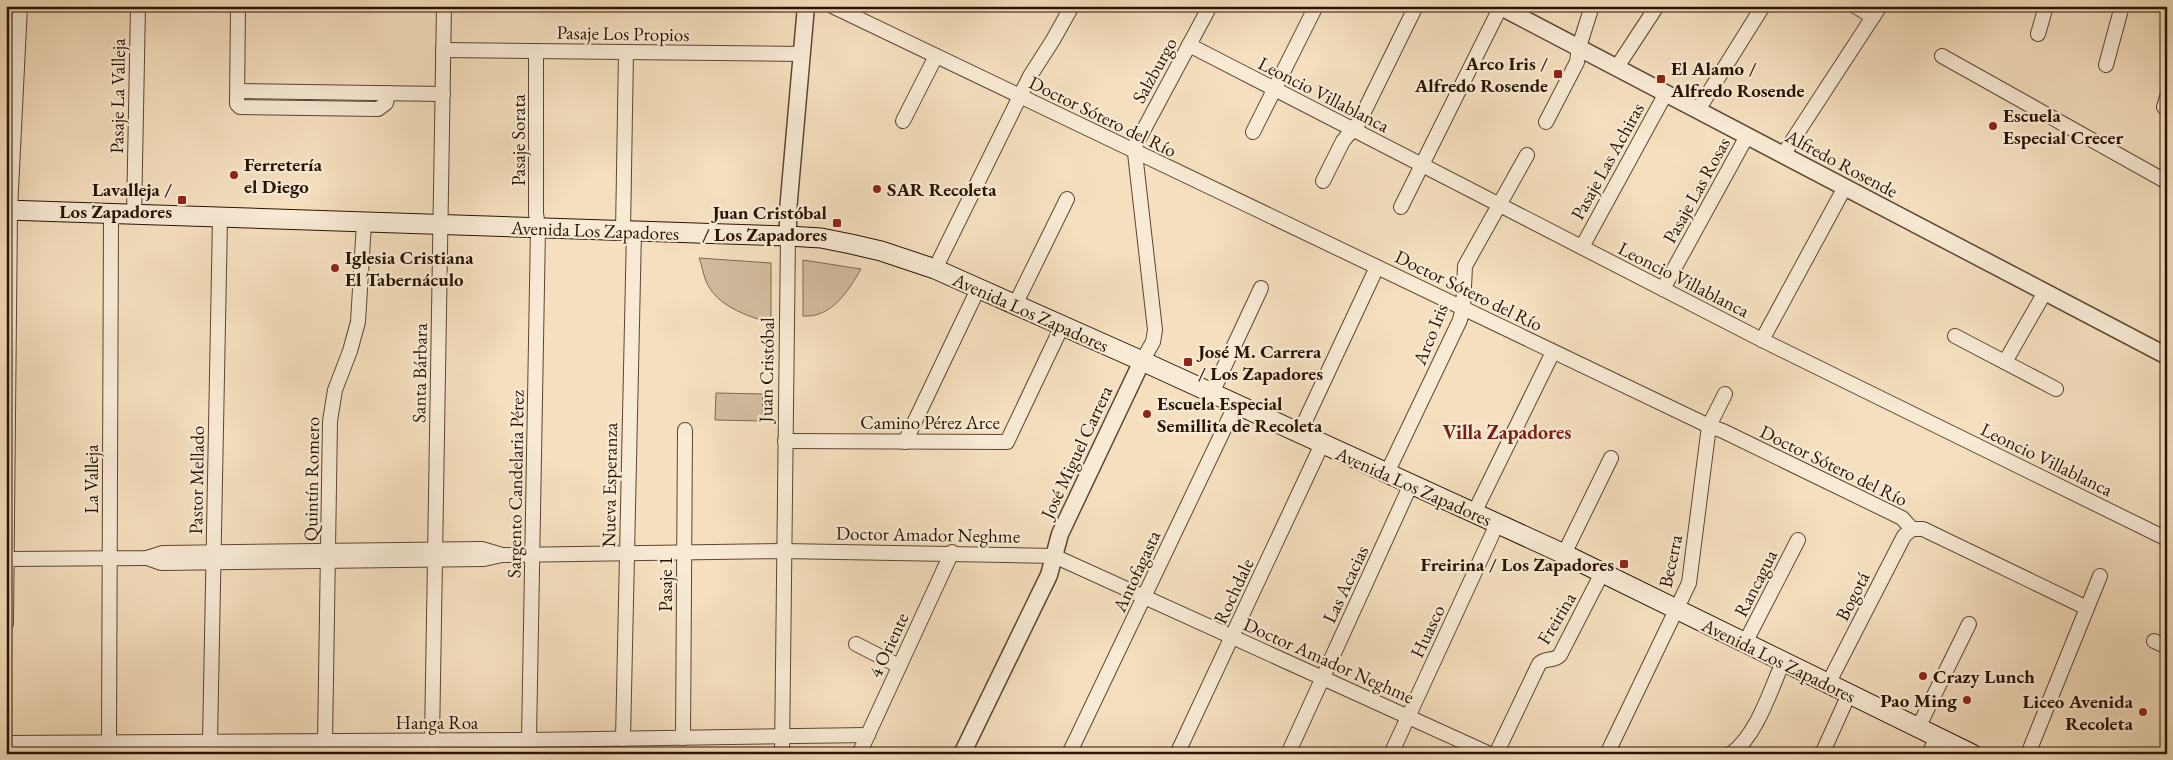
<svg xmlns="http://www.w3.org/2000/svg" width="2173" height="760" font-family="'EB Garamond',serif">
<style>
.green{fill:#d2bc9e;stroke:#7e684f}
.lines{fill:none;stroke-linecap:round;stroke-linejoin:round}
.minor-casing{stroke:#5d4630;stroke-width:16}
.tertiary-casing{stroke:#5d4630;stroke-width:19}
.secondary-casing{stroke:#2a1300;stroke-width:21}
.minor{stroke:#f8ead5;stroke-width:14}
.tertiary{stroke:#f8ead5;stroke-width:16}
.secondary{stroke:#f8ead5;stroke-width:19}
.poi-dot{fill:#8f2418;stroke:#f8ead5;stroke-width:2}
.labels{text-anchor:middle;stroke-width:4.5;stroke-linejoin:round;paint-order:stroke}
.street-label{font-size:19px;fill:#2a1300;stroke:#f8ead5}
.poi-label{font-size:19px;font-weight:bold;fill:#2a1300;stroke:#f8ead5;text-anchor:start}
.neighbourhood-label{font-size:20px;font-weight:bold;fill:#7a1f14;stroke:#f8ead5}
</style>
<rect width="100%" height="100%" fill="#f5dfbe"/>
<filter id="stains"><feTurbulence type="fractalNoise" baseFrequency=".004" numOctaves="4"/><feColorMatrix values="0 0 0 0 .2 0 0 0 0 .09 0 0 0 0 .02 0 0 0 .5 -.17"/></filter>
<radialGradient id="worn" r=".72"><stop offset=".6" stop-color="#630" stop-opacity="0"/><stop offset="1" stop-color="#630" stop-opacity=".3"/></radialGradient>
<g class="green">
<path d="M699 258 771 263V323C747 316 716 306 706 281 703 274 702 265 699 258Z"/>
<path d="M803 260 861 269C848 291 832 318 803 316Z"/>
<polygon points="716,393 763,394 762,421 715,420"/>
</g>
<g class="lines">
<defs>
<g id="minor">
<polyline points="238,6 237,104 240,107 378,109 386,103 388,93"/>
<polyline points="832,6 1709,426 1723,431 1902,518 1912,529"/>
<polyline points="1855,6 1873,17"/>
<polyline points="2038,34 2046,6"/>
<polyline points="1189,45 1762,340 2167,539"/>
<polyline points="443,50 802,54"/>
<polyline points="1942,56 2167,182"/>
<polyline points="2106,65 2122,6"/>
<polyline points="1617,67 1657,6"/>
<polyline points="238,91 443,94"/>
<polyline points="2164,107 2167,97"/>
<polyline points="1698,110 1763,6"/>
<polyline points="903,121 936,56"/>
<polyline points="1546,122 1577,62 1579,47 1592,6"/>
<polyline points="1253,132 1316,6"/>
<polyline points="1783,155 1880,6"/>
<polyline points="1323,181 1343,141 1359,122 1416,6"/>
<polyline points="1401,207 1501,6"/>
<polyline points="134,216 138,6"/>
<polyline points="623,231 626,52"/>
<polyline points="1582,247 1666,93"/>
<polyline points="935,269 1030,76 1053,40 1072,6"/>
<polyline points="1663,289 1747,136"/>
<polyline points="1015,305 1067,199"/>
<polyline points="1955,336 2056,389"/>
<polyline points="1762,340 1845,187"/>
<polyline points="1142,361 1153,342 1155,330 1135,153 1135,146 1210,6"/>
<polyline points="2005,362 2045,292"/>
<polyline points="1212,393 1261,288"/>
<polyline points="1299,434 1377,267"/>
<polyline points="785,441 1007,442 1062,326"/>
<polyline points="905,442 978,289"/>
<polyline points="1387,473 1460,320 1463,308 1465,266 1527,155"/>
<polyline points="1474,513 1553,352"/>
<polyline points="1912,529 1923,529 2087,608"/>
<polyline points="1564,554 1611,458"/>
<polyline points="147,558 161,563 484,559 502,555 784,551 1054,556 1490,754"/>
<polyline points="7,559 147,558 163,553 482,549 502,555"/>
<polyline points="6,624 10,210 20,6"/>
<polyline points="2154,641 2167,647"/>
<polyline points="1745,643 1798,540"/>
<polyline points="856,644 899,666"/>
<polyline points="1828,684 1904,536 1912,529"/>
<polyline points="1918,728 1969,624"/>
<polyline points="683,738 685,430"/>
<polyline points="623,739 634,231"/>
<polyline points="529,740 538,228 536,213 536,51"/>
<polyline points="432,741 444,6"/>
<polyline points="210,742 220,218"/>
<polyline points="325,742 330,421 335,390 350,351 358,322 364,223"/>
<polyline points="6,743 529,740 868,735"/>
<polyline points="109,743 111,215"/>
<polyline points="782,754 788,236"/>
<polyline points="859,754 952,552"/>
<polyline points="1069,754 1236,404"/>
<polyline points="1177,754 1322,444"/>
<polyline points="1288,754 1411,484"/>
<polyline points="1391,754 1497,524"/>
<path d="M1496 754 1539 664C1545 657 1554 662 1560 655L1602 573"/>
<polyline points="1607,754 1689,583 1709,426 1725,394"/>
<path d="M1731 754C1757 735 1770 691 1783 662"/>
<polyline points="1822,754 1849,694"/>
<polyline points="1929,754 1937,737"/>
<polyline points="2028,754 2100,576"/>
</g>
<g id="tertiary">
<polyline points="1499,6 2167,356"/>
<polyline points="788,236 788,211 806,6"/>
<polyline points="962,754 1049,575 1060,534 1142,361"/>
</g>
<polyline id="secondary" points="6,210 788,236 821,238 851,244 881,251 935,269 1142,361 1564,554 1972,754"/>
</defs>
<use href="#minor" class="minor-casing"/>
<use href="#tertiary" class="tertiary-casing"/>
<use href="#secondary" class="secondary-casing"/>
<use href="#minor" class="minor"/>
<use href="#tertiary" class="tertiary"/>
<use href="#secondary" class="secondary"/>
</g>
<g class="poi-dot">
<rect x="1553" y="69" width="10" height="10" rx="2.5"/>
<rect x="1656" y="74" width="10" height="10" rx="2.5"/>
<circle cx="1993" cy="126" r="5"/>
<circle cx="234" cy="175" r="5"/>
<circle cx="877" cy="189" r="5"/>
<rect x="177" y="195" width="10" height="10" rx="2.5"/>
<rect x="832" y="218" width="10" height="10" rx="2.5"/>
<circle cx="335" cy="268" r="5"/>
<rect x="1183" y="357" width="10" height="10" rx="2.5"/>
<circle cx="1147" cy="414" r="5"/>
<rect x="1619" y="559" width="10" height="10" rx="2.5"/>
<circle cx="1923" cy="676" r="5"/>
<circle cx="1967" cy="700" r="5"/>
<circle cx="2143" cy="712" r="5"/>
</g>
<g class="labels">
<g class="street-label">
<text transform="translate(623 33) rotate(1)" y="7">Pasaje Los Propios</text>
<text transform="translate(1154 70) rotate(-61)" y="7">Salzburgo</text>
<text transform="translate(1324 94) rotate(27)" y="7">Leoncio Villablanca</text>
<text transform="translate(117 96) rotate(-89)" y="7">Pasaje La Valleja</text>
<text transform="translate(1103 116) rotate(26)" y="7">Doctor Sótero del Río</text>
<text transform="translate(518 140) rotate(-90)" y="7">Pasaje Sorata</text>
<text transform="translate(1607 161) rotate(-61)" y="7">Pasaje Las Achiras</text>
<text transform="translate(1842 163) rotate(28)" y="7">Alfredo Rosende</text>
<text transform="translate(1696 190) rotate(-61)" y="7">Pasaje Las Rosas</text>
<text transform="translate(595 230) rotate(2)" y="7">Avenida Los Zapadores</text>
<text transform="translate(1684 279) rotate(27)" y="7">Leoncio Villablanca</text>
<text transform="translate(1469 290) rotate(26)" y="7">Doctor Sótero del Río</text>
<text transform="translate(1031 312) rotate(24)" y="7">Avenida Los Zapadores</text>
<text transform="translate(1430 334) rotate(-68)" y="7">Arco Iris</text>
<text transform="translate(766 370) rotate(-89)" y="7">Juan Cristóbal</text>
<text transform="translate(419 373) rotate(-89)" y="7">Santa Bárbara</text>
<text x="930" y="429">Camino Pérez Arce</text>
<text transform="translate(1076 452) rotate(-65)" y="7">José Miguel Carrera</text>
<text transform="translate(2047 459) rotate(26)" y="7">Leoncio Villablanca</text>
<text transform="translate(1834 465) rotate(26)" y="7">Doctor Sótero del Río</text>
<text transform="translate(91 479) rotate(-90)" y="7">La Valleja</text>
<text transform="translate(311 479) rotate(-89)" y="7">Quintín Romero</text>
<text transform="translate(196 480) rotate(-89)" y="7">Pastor Mellado</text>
<text transform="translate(515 484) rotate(-89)" y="7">Sargento Candelaria Pérez</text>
<text transform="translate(609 485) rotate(-89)" y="7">Nueva Esperanza</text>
<text transform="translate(1414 486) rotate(24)" y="7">Avenida Los Zapadores</text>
<text transform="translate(928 534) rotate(1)" y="7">Doctor Amador Neghme</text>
<text transform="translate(1670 561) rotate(-78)" y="7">Becerra</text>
<text transform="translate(1136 571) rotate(-65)" y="7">Antofagasta</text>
<text transform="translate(1755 583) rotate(-63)" y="7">Rancagua</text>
<text transform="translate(665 584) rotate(-90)" y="7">Pasaje 1</text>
<text transform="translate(1345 584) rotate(-65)" y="7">Las Acacias</text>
<text transform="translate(1233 591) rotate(-65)" y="7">Rochdale</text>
<text transform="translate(1852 596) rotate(-63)" y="7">Bogotá</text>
<text transform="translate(1556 618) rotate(-59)" y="7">Freirina</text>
<text transform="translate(1427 631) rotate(-65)" y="7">Huasco</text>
<text transform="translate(888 645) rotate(-65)" y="7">4 Oriente</text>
<text transform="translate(1329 660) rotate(24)" y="7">Doctor Amador Neghme</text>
<text transform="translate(1779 660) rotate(26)" y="7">Avenida Los Zapadores</text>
<text x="437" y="729">Hanga Roa</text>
</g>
<g class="poi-label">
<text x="1548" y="70" text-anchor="end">Arco Iris /<tspan x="1548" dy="22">Alfredo Rosende</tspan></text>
<text x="1671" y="75">El Alamo /<tspan x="1671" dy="22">Alfredo Rosende</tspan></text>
<text x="2003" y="122">Escuela<tspan x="2003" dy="22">Especial Crecer</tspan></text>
<text x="244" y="171">Ferretería<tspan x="244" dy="22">el Diego</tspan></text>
<text x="172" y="196" text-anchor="end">Lavalleja /<tspan x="172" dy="22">Los Zapadores</tspan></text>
<text x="887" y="196">SAR Recoleta</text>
<text x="827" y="219" text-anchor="end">Juan Cristóbal<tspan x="827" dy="22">/ Los Zapadores</tspan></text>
<text x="345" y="264">Iglesia Cristiana<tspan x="345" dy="22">El Tabernáculo</tspan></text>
<text x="1198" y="358">José M. Carrera<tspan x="1198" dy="22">/ Los Zapadores</tspan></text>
<text x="1157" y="410">Escuela Especial<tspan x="1157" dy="22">Semillita de Recoleta</tspan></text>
<text x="1614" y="571" text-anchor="end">Freirina / Los Zapadores</text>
<text x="1933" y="683">Crazy Lunch</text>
<text x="1957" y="707" text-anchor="end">Pao Ming</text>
<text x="2133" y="708" text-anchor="end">Liceo Avenida<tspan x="2133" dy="22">Recoleta</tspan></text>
</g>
<g class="neighbourhood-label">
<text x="1507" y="439">Villa Zapadores</text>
</g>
</g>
<rect width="2173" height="760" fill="none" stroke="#f5dfbe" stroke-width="25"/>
<rect x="8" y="8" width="2158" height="745" fill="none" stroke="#2a1300" stroke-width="2.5"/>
<rect x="12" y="12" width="2148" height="735" fill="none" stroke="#2a1300"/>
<rect width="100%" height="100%" filter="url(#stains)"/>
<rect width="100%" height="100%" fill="url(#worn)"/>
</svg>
